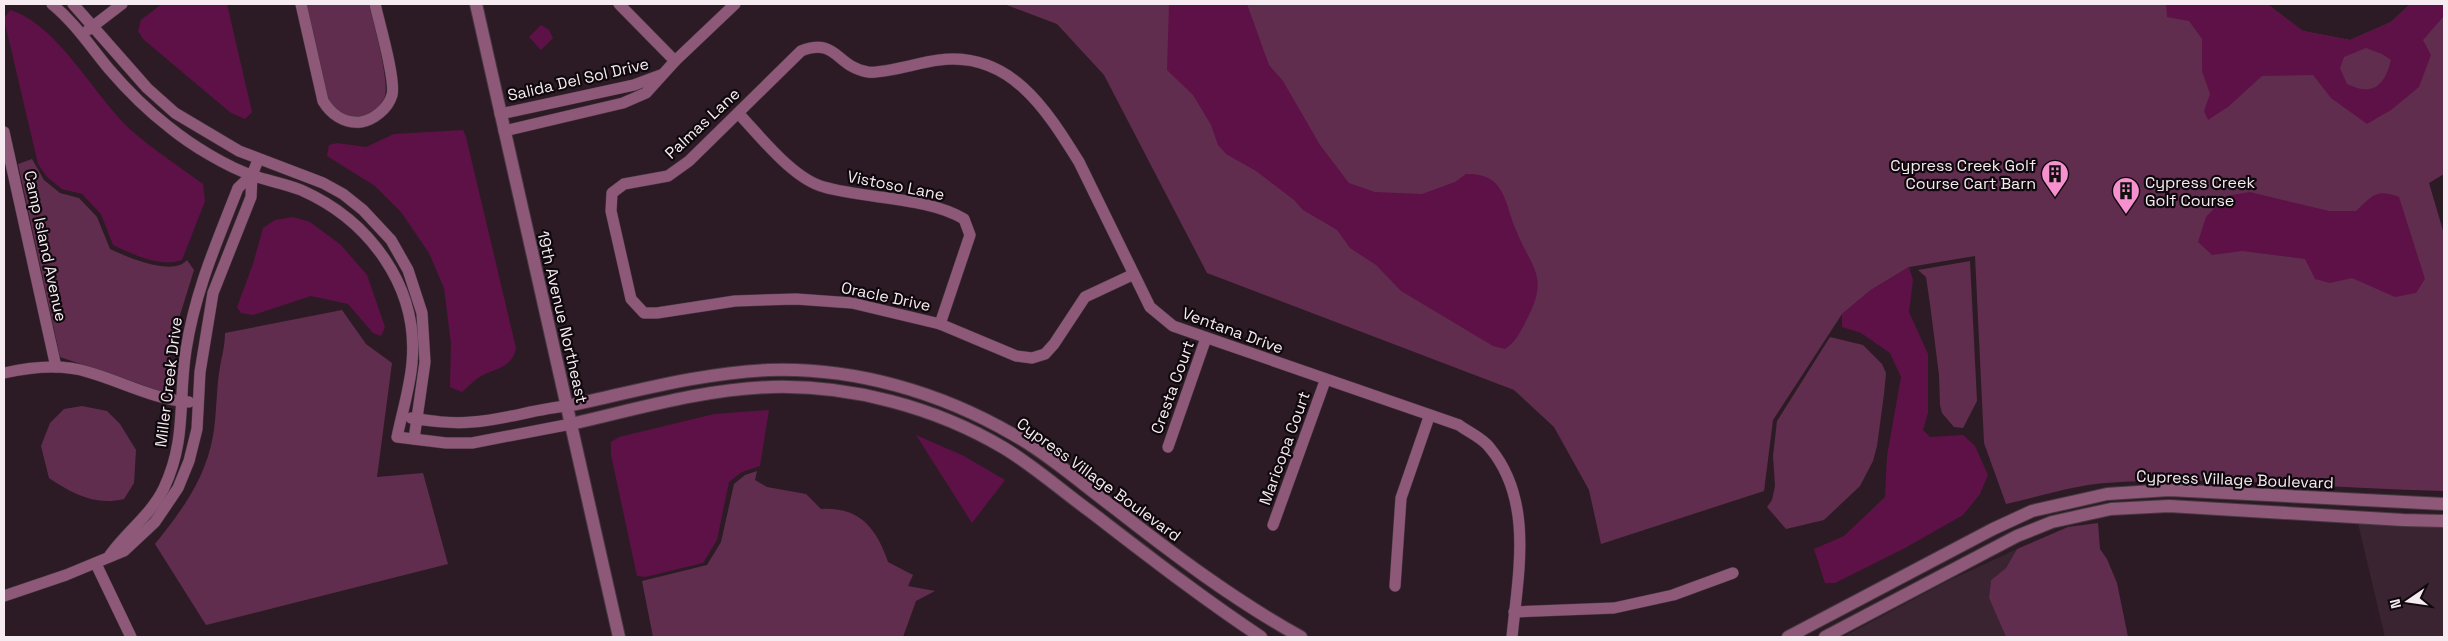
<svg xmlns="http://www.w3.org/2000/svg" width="2448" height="641" font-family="'Space Grotesk',sans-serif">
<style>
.built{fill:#3b2432}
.green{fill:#612d4e}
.water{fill:#5e1147;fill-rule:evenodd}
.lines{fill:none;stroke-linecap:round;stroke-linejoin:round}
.minor-casing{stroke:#483842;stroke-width:12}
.tertiary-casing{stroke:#483842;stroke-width:14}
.minor{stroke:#8e5879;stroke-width:11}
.tertiary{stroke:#8e5879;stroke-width:12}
.labels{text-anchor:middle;stroke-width:4.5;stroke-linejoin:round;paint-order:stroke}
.street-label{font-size:16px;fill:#f6ebf1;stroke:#0f080c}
.poi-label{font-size:16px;fill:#f6ebf1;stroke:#0f080c;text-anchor:end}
</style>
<rect width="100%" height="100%" fill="#2c1b25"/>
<g class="built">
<polygon points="2358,523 2444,526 2444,637 2385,637"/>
<polygon points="2017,549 2006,568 1991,580 1989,598 2006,637 1843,637 1946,582"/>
</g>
<g class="green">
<path d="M306 4H369C373 20 390 83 385 96 381 107 371 115 360 117 346 119 335 110 328 99Z"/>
<path d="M1004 4H2267L2303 31 2350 40 2391 22 2410 4H2444V174L2429 183 2444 234V491C2332 489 2219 475 2106 483 2074 485 2038 497 2006 504L1984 443 1975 256 1909 267 1871 290 1842 314 1773 420 1764 491 1601 544 1589 490 1554 427 1514 390 1207 273 1104 75 1057 24Z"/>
<path d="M32 159 44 180 60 193 79 198 97 217 110 249C127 257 173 277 187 260L194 270 171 344 166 393 60 357 18 164Z"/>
<polygon points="1970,261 1977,401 1963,428 1954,427 1942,413 1940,405 1939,375 1930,304 1926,277 1918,270"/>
<path d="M342 310 366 344 392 363 377 477 423 473 448 564 206 625 155 544C182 510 205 480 213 436 217 414 216 389 220 367 222 355 225 346 225 333Z"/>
<polygon points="1830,337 1863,345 1882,364 1886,373 1884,394 1877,446 1873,461 1860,486 1824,520 1786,529 1767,507 1772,500 1775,486 1773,456 1777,421"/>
<path d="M82 406 107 411 120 424 136 450 134 483 124 499C95 506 73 494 49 478L41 446 50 423 64 409Z"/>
<path d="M757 471 755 480 767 487 806 494 821 509C859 507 876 527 888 562L913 575 908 586 935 591 916 601 903 637H653L642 581 707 565 721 542 734 484 745 475Z"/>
<polygon points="2098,523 2100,549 2107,559 2117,583 2128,637 2006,637 1989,598 1991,580 2006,568 2017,549 2068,527"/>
</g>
<g class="water">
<polygon points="162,4 227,4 252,112 245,119 231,113 143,39 138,31 141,20"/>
<path d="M1169 4H1247L1269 65 1283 81 1320 145 1349 183 1375 192 1422 194 1455 182 1466 174C1506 173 1504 202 1516 230 1531 268 1550 276 1527 319 1521 331 1516 342 1505 349L1493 346 1401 291 1376 265 1350 248 1337 230 1303 210 1294 200 1256 171 1226 154 1218 145 1211 125 1193 95 1167 70Z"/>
<path d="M2166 4H2267L2303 31 2350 40 2391 22 2410 4H2444V16L2423 40 2431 55 2419 87 2391 110 2367 124 2331 98 2313 75 2262 76 2228 107 2208 120 2204 111 2210 94 2202 71V39L2189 21 2167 17ZM2366 48 2382 54 2391 60C2385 85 2373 97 2347 84L2340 68 2344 57Z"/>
<path d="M10 10C58 24 96 99 133 132 155 151 180 167 203 184L205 201 182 260C161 268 132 254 113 245L101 214 82 194 62 189 47 177 38 164 4 19Z"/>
<polygon points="541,25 549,30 553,38 541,50 529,37"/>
<path d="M463 130 466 137 516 348C512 368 497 368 481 376 474 380 468 387 462 392L450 387 451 344 444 288 429 253 401 212 375 186 327 156 329 145 337 143 366 147 394 134Z"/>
<path d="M2250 192 2329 211H2356C2372 196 2376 188 2399 197L2425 279 2416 293 2395 297 2352 278 2330 283 2315 279 2305 259 2242 251 2212 255 2198 242 2206 217 2226 196Z"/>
<polygon points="293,217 310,222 341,245 367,275 385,327 381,336 373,333 348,304 311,296 253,315 241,313 237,307 253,264 263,228 275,220"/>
<polygon points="1909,267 1913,280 1909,312 1928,354 1928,413 1923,430 1930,437 1963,435 1975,446 1988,475 1980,494 1963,515 1905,548 1835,583 1825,583 1814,549 1844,536 1885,497 1887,456 1901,377 1890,353 1861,333 1842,327 1842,314 1871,290"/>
<polygon points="769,410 760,466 742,472 729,482 717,540 703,563 645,577 637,576 611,455 611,442 619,437 714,414"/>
<polygon points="916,435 964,456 1005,480 972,523"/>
</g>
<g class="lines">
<defs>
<g id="minor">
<path d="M52 4C75 23 90 46 109 69 127 90 147 110 169 127 191 145 227 167 254 176 269 181 286 184 301 190 369 220 419 286 412 363 410 387 402 413 397 437L446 443H472L571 424"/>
<polyline points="73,4 147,88 175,113 239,151 323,183 343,194 363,210 391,240 408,270 422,313 425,362 414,439"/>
<path d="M301 4 323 101C331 114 344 124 361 122 373 120 388 109 392 95 396 80 379 22 375 4"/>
<polyline points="619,4 675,61"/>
<polyline points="88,30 122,4"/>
<path d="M738 113C760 136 793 179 824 187 865 199 928 197 964 219L970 235 940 324"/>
<polyline points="500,114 634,85 661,75"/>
<polyline points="504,131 623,103 646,93 675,61 735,4"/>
<polyline points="4,132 56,367"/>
<path d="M1132 275 1085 297 1054 344 1045 354 1032 358 1016 356 940 324 852 303 796 299 735 301 657 313H644L631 299 611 211 612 193 624 184 668 176 689 161 801 51C837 37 836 67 868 72 884 74 920 62 939 60 1010 51 1046 109 1079 162L1150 307 1173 326 1459 425C1468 432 1483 438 1490 448 1534 501 1518 574 1512 637"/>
<path d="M4 373C31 367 62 364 88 372 123 382 153 399 189 402"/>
<path d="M411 418C431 421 451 424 472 422 504 420 535 409 567 406"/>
<polyline points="1168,447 1206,338"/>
<polyline points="1273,525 1325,381"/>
<path d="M110 555C127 531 151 515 164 488 187 439 178 400 186 350 195 291 217 242 238 188L252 175"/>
<polyline points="96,564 131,637"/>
<polyline points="1395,586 1401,498 1429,417"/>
<polyline points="4,596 66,575 124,551 155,522 178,488 189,461 197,429 200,372 213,293 251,197 252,175 258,160"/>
<polyline points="1514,612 1614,608 1673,595 1733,573"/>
</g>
<g id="tertiary">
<polyline points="476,4 619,637"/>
<path d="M567 406C633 392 700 373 768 370 854 367 940 392 1014 435 1049 455 1081 483 1113 507 1173 554 1234 600 1301 637"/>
<path d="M571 424C637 409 704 389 772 387 851 385 935 407 1004 448 1034 466 1062 491 1091 512 1147 555 1202 598 1261 637"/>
<polyline points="1788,637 1993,529 2032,511 2107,494 2169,490 2444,504"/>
<polyline points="1825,637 2017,536 2052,522 2111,509 2169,506 2403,520 2444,521"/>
</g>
</defs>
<use href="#minor" class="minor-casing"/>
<use href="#tertiary" class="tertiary-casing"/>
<use href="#minor" class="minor"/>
<use href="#tertiary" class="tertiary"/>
</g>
<defs>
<symbol id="building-pin" viewBox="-11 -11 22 30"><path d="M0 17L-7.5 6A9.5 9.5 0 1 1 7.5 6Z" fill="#f690cf" stroke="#0f080c"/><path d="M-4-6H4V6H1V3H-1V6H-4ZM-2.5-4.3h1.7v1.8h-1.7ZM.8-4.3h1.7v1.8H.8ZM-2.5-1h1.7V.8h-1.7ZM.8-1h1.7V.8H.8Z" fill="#111"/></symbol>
</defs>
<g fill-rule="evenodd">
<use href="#building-pin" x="2039" y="158" width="32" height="43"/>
<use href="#building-pin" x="2110" y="175" width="32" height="43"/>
</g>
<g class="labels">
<g class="street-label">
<text transform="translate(578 79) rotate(-13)" y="6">Salida Del Sol Drive</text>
<text transform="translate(702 123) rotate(-43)" y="6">Palmas Lane</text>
<text transform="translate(896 185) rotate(11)" y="6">Vistoso Lane</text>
<text transform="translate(46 246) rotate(78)" y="6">Camp Island Avenue</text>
<text transform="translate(886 296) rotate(12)" y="6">Oracle Drive</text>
<text transform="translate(563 317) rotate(77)" y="6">19th Avenue Northeast</text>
<text transform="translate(1233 330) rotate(20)" y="6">Ventana Drive</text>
<text transform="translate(168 382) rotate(-83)" y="6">Miller Creek Drive</text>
<text transform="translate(1172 387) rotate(-70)" y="6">Cresta Court</text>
<text transform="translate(1284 448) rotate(-70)" y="6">Maricopa Court</text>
<text transform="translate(1099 479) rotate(36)" y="6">Cypress Village Boulevard</text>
<text transform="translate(2235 479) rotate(2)" y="6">Cypress Village Boulevard</text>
</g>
<g class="poi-label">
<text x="2036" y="171">Cypress Creek Golf<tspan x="2036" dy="18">Course Cart Barn</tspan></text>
<text x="2145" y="188" text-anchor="start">Cypress Creek<tspan x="2145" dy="18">Golf Course</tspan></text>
</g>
</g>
<rect width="2448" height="641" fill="none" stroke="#f6ebf1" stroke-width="10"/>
<g transform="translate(2408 601) rotate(257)" stroke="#0f080c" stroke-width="4" paint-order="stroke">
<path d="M0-4L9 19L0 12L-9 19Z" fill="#f6ebf1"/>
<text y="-8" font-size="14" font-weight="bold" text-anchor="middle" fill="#f6ebf1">N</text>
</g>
</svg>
